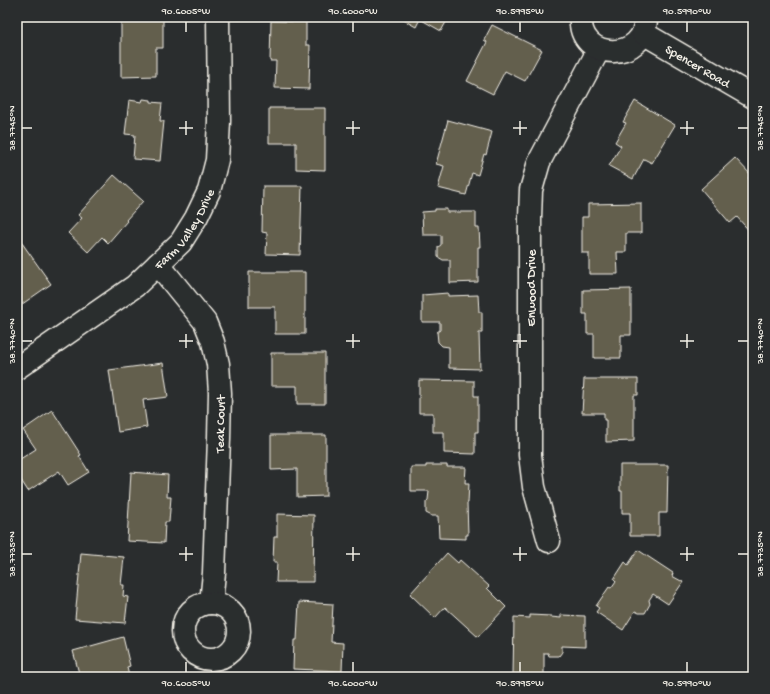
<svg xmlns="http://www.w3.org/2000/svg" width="770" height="694" font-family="'Gochi Hand',sans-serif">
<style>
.building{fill:#645e4e;stroke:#f4f1e8}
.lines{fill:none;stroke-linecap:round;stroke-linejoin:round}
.minor-casing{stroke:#f4f1e8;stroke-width:25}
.major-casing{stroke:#f4f1e8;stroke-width:25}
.minor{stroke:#2a2d2e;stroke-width:22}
.major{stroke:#2a2d2e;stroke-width:22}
.ticks{fill:none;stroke:#f4f1e8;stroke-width:1.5}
.labels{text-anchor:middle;stroke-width:3;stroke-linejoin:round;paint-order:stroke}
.street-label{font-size:13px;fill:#f4f1e8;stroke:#2a2d2e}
.neatline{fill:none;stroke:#f4f1e8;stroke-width:1.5}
.ticks-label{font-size:10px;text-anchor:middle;fill:#f4f1e8}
</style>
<rect width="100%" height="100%" fill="#2a2d2e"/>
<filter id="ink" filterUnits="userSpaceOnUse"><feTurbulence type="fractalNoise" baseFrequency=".025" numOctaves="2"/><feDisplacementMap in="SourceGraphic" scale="8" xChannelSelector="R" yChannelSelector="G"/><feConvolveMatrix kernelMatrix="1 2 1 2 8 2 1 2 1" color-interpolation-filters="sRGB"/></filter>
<g filter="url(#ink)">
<g class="building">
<polygon points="121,17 163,17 163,48 156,48 156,76 121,77"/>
<polygon points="398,17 449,17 441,31 420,19 416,27"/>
<polygon points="271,21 306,22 306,45 310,45 309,89 275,88 276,61 270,61"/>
<polygon points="492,25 542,50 525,81 505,71 493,94 467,81 487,42 484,40"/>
<polygon points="143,99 151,100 151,102 162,103 160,121 164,121 160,161 133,159 135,135 125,134 129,100 142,102"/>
<polygon points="635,101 675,125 652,163 644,159 633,179 609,166 621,146 615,142 626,123 623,122"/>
<polygon points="269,108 325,108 325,170 296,169 296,143 269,143"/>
<polygon points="448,120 492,132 486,155 484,154 478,175 472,173 466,195 438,188 444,166 436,164"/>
<polygon points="735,158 751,175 748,178 753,183 752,234 737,217 730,223 701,189"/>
<polygon points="114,175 143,201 126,220 127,221 108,243 102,237 88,252 68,233 82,218 78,215"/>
<polygon points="263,186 302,186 300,255 266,254 267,233 262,232"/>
<polygon points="641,203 641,233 626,233 626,252 617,252 618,274 589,274 589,253 582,253 582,217 588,217 588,204"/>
<polygon points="435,209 447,209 447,212 476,212 476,228 479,228 480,247 478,247 478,282 450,283 450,260 443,260 438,257 438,247 441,245 441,235 423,235 422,212 435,211"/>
<polygon points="17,236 51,284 18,307 17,306"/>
<polygon points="249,272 305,272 305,334 275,334 275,307 249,307"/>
<polygon points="631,289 631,335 621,335 621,358 594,358 594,334 587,334 587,314 583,314 583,290"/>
<polygon points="448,293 448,296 478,295 479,312 482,312 482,333 479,333 480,369 449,368 449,347 442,346 438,342 437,332 440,330 440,322 422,322 422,295"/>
<polygon points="271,353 325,353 325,404 297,404 297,386 271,386"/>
<polygon points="163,363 168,397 143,400 147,427 118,432 109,370"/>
<polygon points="584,379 638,379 638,395 634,395 634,441 606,442 606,420 604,420 604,413 582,413"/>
<polygon points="419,380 474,381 474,396 478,396 478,432 475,432 475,454 444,453 444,432 433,432 433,413 419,413"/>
<polygon points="52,410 81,455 79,456 89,472 68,485 59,471 28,491 17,474 17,461 36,449 23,430"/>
<polygon points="271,435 326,435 326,496 297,497 297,469 271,470"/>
<polygon points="426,465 447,465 447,467 466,467 465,483 469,483 468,503 467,503 468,535 466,535 466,539 439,538 438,516 432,516 426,513 426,502 428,500 429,491 411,491 411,467 426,467"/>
<polygon points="620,465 668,465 667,513 659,513 659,536 630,536 630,513 622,513 622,491 620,491"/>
<polygon points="131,472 168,475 167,497 171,497 169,522 165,522 164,543 127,541"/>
<polygon points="277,514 314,515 313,582 276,582 277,562 273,562 274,537 277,537"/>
<polygon points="638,550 673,573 672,576 683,582 668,604 653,594 649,600 650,604 645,613 639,613 635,611 623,630 596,612 599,608 596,606 609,587 611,588 616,581 614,579 625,562 628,565"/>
<polygon points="81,553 124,557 121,585 124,585 123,596 128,597 125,623 75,619"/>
<polygon points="447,553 458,563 460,560 489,586 487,588 506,607 478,637 445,607 435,618 410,594"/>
<polygon points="299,602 333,604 331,642 343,643 342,671 293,669 294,640 297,640"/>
<polygon points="530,615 551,616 551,617 561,618 561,615 585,616 585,647 562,646 562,652 559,656 549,656 548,653 544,653 544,676 513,676 514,617 530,618"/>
<polygon points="123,637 130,666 127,667 129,677 80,677 73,651"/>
</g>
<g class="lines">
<defs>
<g id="minor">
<polyline points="158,264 205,322 213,342 218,364 220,393 219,438 214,573 211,603"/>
<path id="s1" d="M17 368 135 286 181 242 196 218 209 191 217 160 219 121 218 17"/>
<polyline points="549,541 534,487 530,455 530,218 531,190 539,162 599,49"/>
<circle cx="211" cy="631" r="28"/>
</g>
<g id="major">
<path d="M581 17C577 62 647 63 646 17"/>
<path id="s2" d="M643 33 753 97"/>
</g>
</defs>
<use href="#minor" class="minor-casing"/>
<use href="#major" class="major-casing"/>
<use href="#minor" class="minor"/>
<use href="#major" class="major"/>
</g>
</g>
<path class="ticks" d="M186 22V32M353 22V32M520 22V32M687 22V32M186 121V135M353 121V135M520 121V135M687 121V135M22 128H32M179 128H193M346 128H360M513 128H527M680 128H694M738 128H748M186 334V348M353 334V348M520 334V348M687 334V348M22 341H32M179 341H193M346 341H360M513 341H527M680 341H694M738 341H748M186 547V561M353 547V561M520 547V561M687 547V561M22 554H32M179 554H193M346 554H360M513 554H527M680 554H694M738 554H748M186 662V672M353 662V672M520 662V672M687 662V672"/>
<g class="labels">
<g class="street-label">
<text dy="5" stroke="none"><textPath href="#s2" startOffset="64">Spencer Road</textPath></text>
<text dy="5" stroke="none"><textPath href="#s1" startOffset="220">Farm Valley Drive</textPath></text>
<text transform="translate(530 288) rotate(-90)" y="5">Enwood Drive</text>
<text transform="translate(219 424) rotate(-89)" y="5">Teak Court</text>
</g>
</g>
<rect width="770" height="694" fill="none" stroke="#2a2d2e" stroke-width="44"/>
<rect x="22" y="22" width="726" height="650" class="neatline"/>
<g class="ticks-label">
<text x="186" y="14">90.6005°W</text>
<text x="353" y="14">90.6000°W</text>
<text x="520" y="14">90.5995°W</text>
<text x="687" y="14">90.5990°W</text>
<text transform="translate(11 128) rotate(-90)" y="4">38.7745°N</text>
<text transform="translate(759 128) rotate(-90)" y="4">38.7745°N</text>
<text transform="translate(11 341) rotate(-90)" y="4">38.7740°N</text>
<text transform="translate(759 341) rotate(-90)" y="4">38.7740°N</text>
<text transform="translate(11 554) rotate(-90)" y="4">38.7735°N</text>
<text transform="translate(759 554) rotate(-90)" y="4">38.7735°N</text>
<text x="186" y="686">90.6005°W</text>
<text x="353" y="686">90.6000°W</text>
<text x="520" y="686">90.5995°W</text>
<text x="687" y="686">90.5990°W</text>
</g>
</svg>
